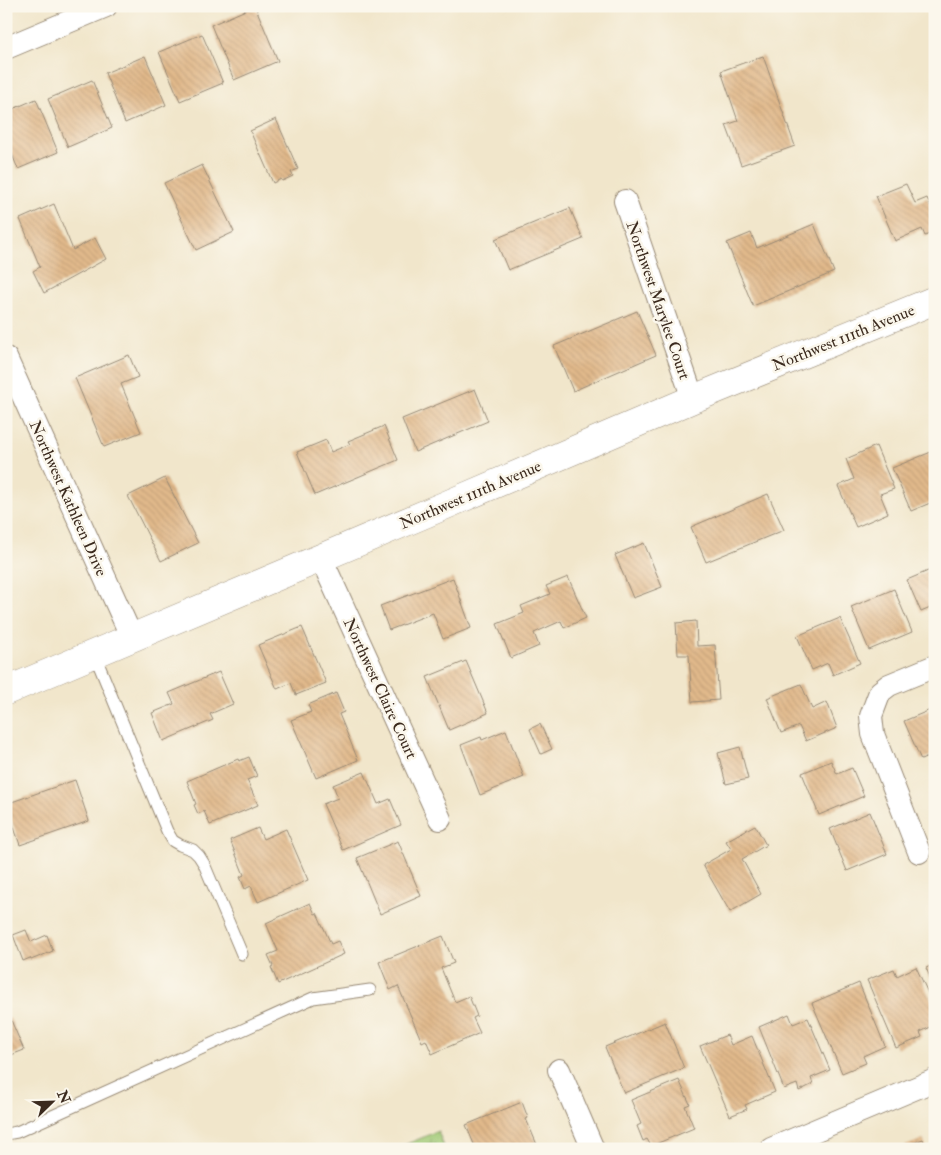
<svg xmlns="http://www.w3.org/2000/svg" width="941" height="1155" font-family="'IM FELL Double Pica',serif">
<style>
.wetland{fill:url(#wetland-marsh);stroke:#6e7a4a}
.building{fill:url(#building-back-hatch)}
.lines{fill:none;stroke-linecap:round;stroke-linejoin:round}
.lane-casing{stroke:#968874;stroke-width:13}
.street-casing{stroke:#968874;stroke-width:24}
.secondary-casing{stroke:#968874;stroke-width:29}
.lane{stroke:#fff;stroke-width:11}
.street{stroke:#fff;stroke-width:22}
.secondary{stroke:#fff;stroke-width:28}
.labels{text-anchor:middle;stroke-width:5;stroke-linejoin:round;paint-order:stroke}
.street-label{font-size:16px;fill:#3b2a1e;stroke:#fbf7ec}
</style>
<defs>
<pattern id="wetland-marsh" width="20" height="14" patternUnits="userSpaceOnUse" patternTransform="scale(1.25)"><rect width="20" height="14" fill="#a0c976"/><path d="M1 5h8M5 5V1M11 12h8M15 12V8" fill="none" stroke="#84a360"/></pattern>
<pattern id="building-back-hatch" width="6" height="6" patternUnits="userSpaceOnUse" patternTransform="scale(1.25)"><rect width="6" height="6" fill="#e1b98b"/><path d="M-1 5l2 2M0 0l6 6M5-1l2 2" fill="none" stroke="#c29f78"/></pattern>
</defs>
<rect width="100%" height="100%" fill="#fbf7ec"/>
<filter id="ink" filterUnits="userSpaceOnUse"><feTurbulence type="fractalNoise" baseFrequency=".02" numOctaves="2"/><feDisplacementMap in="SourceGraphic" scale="10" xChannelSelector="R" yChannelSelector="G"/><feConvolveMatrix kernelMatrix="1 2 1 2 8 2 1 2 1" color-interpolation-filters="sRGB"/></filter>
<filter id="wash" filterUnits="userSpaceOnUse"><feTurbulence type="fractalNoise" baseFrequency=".0096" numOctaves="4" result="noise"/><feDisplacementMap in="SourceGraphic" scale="20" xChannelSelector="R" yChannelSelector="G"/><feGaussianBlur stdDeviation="1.12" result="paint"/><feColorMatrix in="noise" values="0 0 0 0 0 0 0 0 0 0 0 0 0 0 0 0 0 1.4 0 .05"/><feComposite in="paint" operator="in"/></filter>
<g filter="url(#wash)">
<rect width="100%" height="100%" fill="#f1e6cb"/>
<polygon class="wetland" points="438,1131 445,1149 399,1149 402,1146"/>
<g id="blocks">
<g class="building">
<polygon points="255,6 278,61 234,80 211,25"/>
<polygon points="202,34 223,83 180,101 159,52"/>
<polygon points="145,56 166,105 125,123 105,73"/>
<polygon points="763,56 795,146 741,165 726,125 738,121 721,71"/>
<polygon points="92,80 112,128 68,147 48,99"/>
<polygon points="36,99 58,152 18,169 6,140 6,112"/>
<polygon points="276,119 298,169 291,172 293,176 282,181 281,179 273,183 250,131"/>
<polygon points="202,165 234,232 196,250 164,183"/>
<polygon points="906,184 915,203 927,198 935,216 935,231 925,236 922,229 895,241 876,196"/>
<polygon points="54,204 73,250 95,238 106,259 44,293 33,271 40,267 20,219"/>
<polygon points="570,208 583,239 508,270 495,239"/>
<polygon points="814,224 834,272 753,306 727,243 751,233 757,248"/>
<polygon points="637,311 656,355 573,391 554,346"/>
<polygon points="129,355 138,377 121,384 141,432 104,447 75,378"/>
<polygon points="475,389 488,421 415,452 402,419"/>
<polygon points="384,426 398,460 315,495 297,452 326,440 331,452 350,444 348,441"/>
<polygon points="876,446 894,489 880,494 888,513 856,527 838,486 854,479 846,459"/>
<polygon points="931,452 935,460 935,501 911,511 892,468"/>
<polygon points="165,478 198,543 161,561 128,496"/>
<polygon points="768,494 784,530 706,562 691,527"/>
<polygon points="644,543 662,587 633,598 615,555"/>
<polygon points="935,568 935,606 921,612 907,580"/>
<polygon points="568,577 586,618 564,628 561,621 534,633 539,646 511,658 497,624 524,613 521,606 550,594 546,586"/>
<polygon points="453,578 471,628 443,639 433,613 389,630 380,606"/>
<polygon points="894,589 912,632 869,650 851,607"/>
<polygon points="840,618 860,663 833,675 828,663 812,670 797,636"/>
<polygon points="696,621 697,646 715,645 719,700 692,702 689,655 678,655 676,623"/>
<polygon points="302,627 326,683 296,695 291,683 277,689 258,645"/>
<polygon points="466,661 488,713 449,730 427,677"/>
<polygon points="219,672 233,704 210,714 213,720 163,741 152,713 174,704 169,693"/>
<polygon points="801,684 812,709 827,702 837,728 806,741 799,726 781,733 767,698"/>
<polygon points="336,693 344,712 339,714 358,760 316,778 291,720 311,712 308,705"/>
<polygon points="935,708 935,754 921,760 904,721"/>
<polygon points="540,724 552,749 541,754 530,729"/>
<polygon points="506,730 524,777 480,795 461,745 481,737 482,740"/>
<polygon points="740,747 748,779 726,784 718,753"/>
<polygon points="249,757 257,776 247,780 258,805 210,825 204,811 198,814 194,805 196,804 187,781 238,759 239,761"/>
<polygon points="831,761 837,774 852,768 864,796 819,815 802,773"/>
<polygon points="364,772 378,804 390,799 401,825 343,850 323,804 338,798 333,785"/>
<polygon points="75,780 89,821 20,845 6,804"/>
<polygon points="870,812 887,854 847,871 830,829"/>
<polygon points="755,825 766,845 742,859 761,894 730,912 703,865 731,849 726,841"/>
<polygon points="258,828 263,839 286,829 308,880 258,902 251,886 245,889 240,877 244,875 230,840"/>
<polygon points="398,841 421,896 380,914 357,858"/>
<polygon points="310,903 315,914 317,913 331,944 338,941 344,954 278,984 271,967 273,966 268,955 278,951 266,923"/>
<polygon points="26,930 31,942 47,935 53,951 31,960 30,958 23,961 13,935"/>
<polygon points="443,936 454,963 441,968 455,1002 469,996 477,1016 473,1018 480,1033 432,1054 426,1040 422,1042 398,986 390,990 379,962"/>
<polygon points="935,964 935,988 926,968"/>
<polygon points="916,967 935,1008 935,1025 920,1032 922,1037 896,1048 867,980 894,969 897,976"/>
<polygon points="859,983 885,1046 863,1056 866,1063 842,1073 812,1003"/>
<polygon points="789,1014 793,1024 808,1018 830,1070 811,1078 813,1084 799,1091 797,1084 784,1089 759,1027"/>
<polygon points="10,1018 24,1050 6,1057 6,1019"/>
<polygon points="665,1022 684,1068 624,1093 605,1047"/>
<polygon points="727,1035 731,1045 752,1036 775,1092 745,1105 747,1109 730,1116 700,1046"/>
<polygon points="679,1080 690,1104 685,1106 694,1128 651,1146 647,1139 643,1141 637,1126 641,1124 631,1100"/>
<polygon points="522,1102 528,1118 526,1119 538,1147 532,1149 476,1149 466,1125"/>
<polygon points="923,1139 927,1149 898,1149"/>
</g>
</g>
</g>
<g filter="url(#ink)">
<use href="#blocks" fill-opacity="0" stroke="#968874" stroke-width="1"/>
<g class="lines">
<defs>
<g id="lane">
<polyline points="94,653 167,831 173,841 180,845 193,850 199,856 204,864 242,954"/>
<polyline points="6,1134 17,1132 313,998 370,990"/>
</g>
<g id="street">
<polyline points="6,48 106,6"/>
<polyline points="625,201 693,399"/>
<polyline points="6,358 132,638"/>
<polyline points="321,558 440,819"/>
<polyline points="919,852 873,734 871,716 880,692 889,685 935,666"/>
<polyline points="559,1070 593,1149"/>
<polyline points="771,1149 935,1080"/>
</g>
<polyline id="secondary" points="6,691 446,505 693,399 935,300"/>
</defs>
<use href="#lane" class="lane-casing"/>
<use href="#street" class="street-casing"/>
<use href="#secondary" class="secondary-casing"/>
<use href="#lane" class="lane"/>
<use href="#street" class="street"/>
<use href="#secondary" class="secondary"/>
</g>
</g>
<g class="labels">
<g class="street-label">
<text transform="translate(659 300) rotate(71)" y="6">Northwest Marylee Court</text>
<text transform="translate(843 337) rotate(-22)" y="6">Northwest 111th Avenue</text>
<text transform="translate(470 494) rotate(-23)" y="6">Northwest 111th Avenue</text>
<text transform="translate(69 498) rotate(66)" y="6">Northwest Kathleen Drive</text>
<text transform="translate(381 688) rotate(65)" y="6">Northwest Claire Court</text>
</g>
</g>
<rect width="941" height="1155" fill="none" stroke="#fbf7ec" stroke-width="25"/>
<g transform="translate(52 1102) rotate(67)" stroke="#fbf7ec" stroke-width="4" paint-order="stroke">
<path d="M0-4L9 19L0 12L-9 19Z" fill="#3b2a1e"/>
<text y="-8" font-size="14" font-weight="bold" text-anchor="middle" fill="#3b2a1e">N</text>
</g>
</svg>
